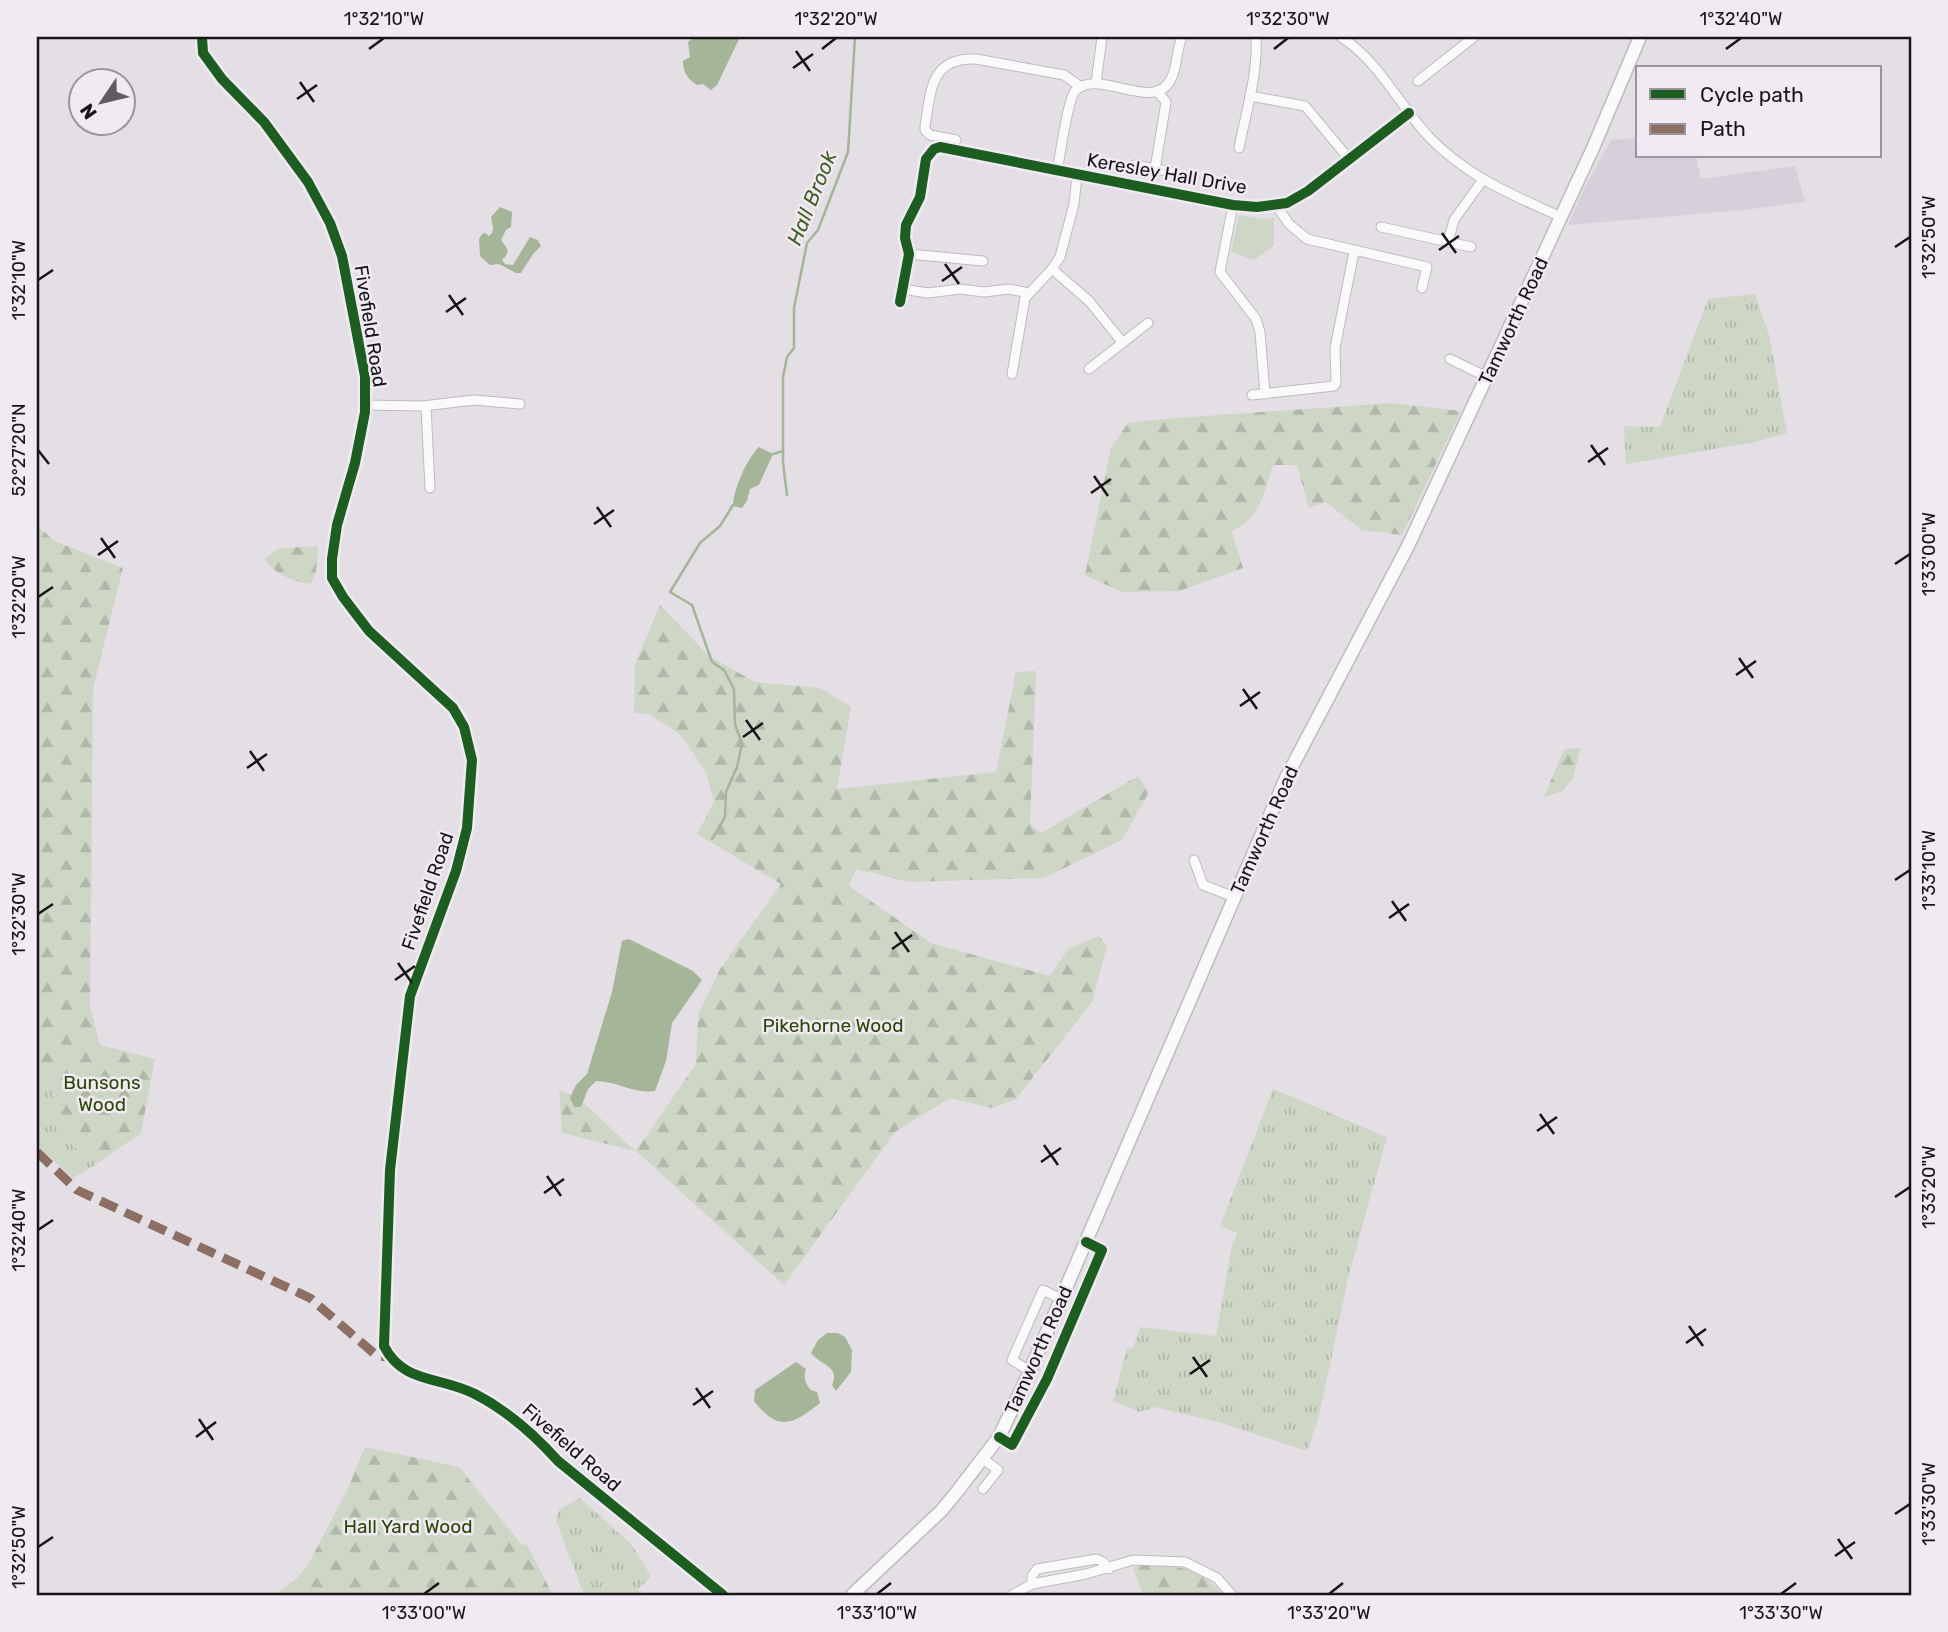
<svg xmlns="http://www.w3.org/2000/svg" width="1948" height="1632" font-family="Rubik,sans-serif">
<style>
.built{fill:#d7cfd9}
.grass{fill:url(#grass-tufts)}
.forest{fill:url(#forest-firs)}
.park{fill:#ced7c6}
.water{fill:#a5b598}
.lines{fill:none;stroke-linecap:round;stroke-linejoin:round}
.stream{stroke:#a5b598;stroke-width:2.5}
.street-casing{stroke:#bebbbf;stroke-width:11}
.secondary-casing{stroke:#bebbbf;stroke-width:15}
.street{stroke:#fbfafb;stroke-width:9}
.secondary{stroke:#fbfafb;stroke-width:12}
.quiet{stroke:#8d6e63;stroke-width:9;stroke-dasharray:18 9;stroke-linecap:butt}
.cycleway-casing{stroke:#f1eaf3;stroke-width:15}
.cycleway{stroke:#1b5e20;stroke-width:10}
.ticks{fill:none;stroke:#181519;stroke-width:2.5}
.labels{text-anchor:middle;stroke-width:5;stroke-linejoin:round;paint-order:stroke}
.street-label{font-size:19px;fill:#181519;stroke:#f1eaf3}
.park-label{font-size:19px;fill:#274703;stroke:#f1eaf3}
.water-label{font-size:21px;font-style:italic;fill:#416224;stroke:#f1eaf3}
.neatline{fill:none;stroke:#181519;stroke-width:2.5}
.ticks-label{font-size:18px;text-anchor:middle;fill:#181519}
</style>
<defs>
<pattern id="grass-tufts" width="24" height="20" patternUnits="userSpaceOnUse" patternTransform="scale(1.75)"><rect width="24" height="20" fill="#ced7c6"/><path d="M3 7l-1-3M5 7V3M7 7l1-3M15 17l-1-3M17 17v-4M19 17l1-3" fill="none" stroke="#b0b8aa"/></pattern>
<pattern id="forest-firs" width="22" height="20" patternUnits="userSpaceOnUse" patternTransform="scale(1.75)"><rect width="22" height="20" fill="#ced7c6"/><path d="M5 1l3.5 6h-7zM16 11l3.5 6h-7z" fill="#b0b8aa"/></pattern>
</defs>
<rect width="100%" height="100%" fill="#e3dfe4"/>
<polygon class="built" points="1638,138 1638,156 1696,156 1701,179 1795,166 1805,202 1744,210 1568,225 1585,187 1611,140"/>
<g class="grass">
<polygon points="1755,294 1769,335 1787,433 1755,442 1626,464 1624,426 1660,427 1708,299"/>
<polygon points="37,1072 50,1086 72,1145 97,1164 73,1178 37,1145"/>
<polygon points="1273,1089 1387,1137 1349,1274 1319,1416 1307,1451 1218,1422 1155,1407 1139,1412 1113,1401 1127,1348 1133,1349 1140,1327 1216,1336 1231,1250 1237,1233 1220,1226"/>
<polygon points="580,1498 631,1544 651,1576 638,1590 643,1595 584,1595 556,1521 559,1510"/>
</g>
<g class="forest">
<path d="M1391 403 1461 411 1402 535 1362 530 1326 502 1309 508 1297 465H1273C1262 497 1263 513 1232 532L1243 568 1179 591 1122 592 1085 575 1111 448 1128 423 1163 419Z"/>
<polygon points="37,526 55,541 123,568 93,689 90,1007 100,1045 155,1059 141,1133 97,1164 72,1145 50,1086 37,1072"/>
<path d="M318 546 316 572 311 584C294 582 274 574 265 559L279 548Z"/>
<path d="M660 605 709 656 755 682 820 688 851 707 837 789 996 772 1016 672 1036 671 1030 824 1041 833 1138 776 1149 792 1122 840 1044 878 908 882 856 869 849 886 931 943 1050 976 1068 949 1099 936 1107 946 1092 1002 1016 1099 992 1108 950 1098 895 1132 784 1285 636 1151 562 1133 559 1090C585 1096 614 1135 636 1151L696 1064 698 1015 720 969 781 884 697 834 714 802 706 772 681 735 649 714 634 713 635 664Z"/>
<polygon points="1581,748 1573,778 1563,791 1544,797 1564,749"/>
<polygon points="365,1447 459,1467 521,1544 527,1545 553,1595 274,1595 296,1579 308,1565 349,1486"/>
<path d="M1146 1565C1181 1565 1199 1569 1224 1595H1143L1133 1568Z"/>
</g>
<polygon class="park" points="1239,215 1263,219 1274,218 1274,245 1254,260 1231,252"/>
<g class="water">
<path d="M694 37H740L717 85 711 90 703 84 697 85C688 79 683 73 683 61L690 57 688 42Z"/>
<path d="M500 207 512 212 511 227 506 230 501 240C505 247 513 250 502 260L505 264 513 265 530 237 538 240 541 246 533 254 521 273H516L499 264 490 265 480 256 479 239 482 234 485 233 489 236 492 233 493 227 491 217Z"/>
<path d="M759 447 773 454 759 485 750 489 747 501 742 508 733 506C734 488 746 460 759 447Z"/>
<path d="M629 939 693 971 702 980 672 1023 666 1061 655 1091C633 1094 617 1081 596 1081L588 1089 581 1107H574L570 1098 576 1085 587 1074 612 992 622 941Z"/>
<path d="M827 1333H838L845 1337 852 1350 851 1372 836 1391 832 1385C841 1366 820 1365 811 1353L818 1340Z"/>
<path d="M796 1362 806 1369C803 1378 805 1383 811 1390L817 1392 820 1403C793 1424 779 1433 754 1401L755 1390Z"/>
</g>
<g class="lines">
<g class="stream">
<polyline points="773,454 783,451"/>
<polyline points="787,495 783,463 783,377 787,357 794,348 794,308 807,243 818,230 848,152 855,37"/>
<polyline points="712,839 725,817 726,792 737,767 742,744 735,724 734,689 724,670 712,662 692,605 670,592 700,543 720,526 733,505"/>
</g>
<defs>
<g id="street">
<path d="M202 37 203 53 222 79 264 122 308 182 330 223 342 256 365 376V412L355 463 337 525 332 559V578L343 597 369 631 453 708 464 727 472 760 467 828 456 871 410 996 390 1170 384 1346C403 1384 440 1376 475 1394 508 1411 534 1434 558 1461L723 1595"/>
<path d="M1341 37C1379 61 1399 105 1429 137 1469 178 1511 194 1561 217"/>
<polyline points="1418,81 1474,37"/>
<polyline points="1096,83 1102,37"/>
<polyline points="1250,96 1305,106 1349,159"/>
<path d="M956 140 930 135 925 130V126C931 91 930 57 976 59L1064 75 1081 87"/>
<path d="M1239 148C1246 111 1258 75 1256 37"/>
<polyline points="1135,165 1176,173"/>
<polyline points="1155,169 1166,102 1157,91"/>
<path d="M1057 171C1060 156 1068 99 1075 91 1098 67 1154 114 1171 79 1178 66 1176 50 1182 37"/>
<polyline points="1233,205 1220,272 1256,319 1260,332 1265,394"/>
<polyline points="1276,205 1289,224 1307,239 1427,267 1422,288"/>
<polyline points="1381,227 1471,247"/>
<polyline points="1448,242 1454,220 1482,181"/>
<polyline points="909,254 983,261"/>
<polyline points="1052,269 1089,301 1123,343"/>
<polyline points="902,289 928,293 960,289 984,292 1009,289 1029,293"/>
<polyline points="900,302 909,254 905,238 906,225 920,197 926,159 934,149 940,147 1233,205 1257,207 1287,203 1308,191 1409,113"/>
<polyline points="1450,359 1487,377"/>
<polyline points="1089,369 1148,323"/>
<polyline points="1012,374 1025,298 1052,269 1060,257 1074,204 1077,175"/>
<polyline points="1252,395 1334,386 1336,383 1335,348 1354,252"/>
<polyline points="364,405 423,406 474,400 520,404"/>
<polyline points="426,406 430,488"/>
<polyline points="1194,860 1203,885 1234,897"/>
<polyline points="1030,1371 1012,1360 1043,1290 1061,1299"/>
<polyline points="999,1437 1012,1445 1047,1379 1102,1250 1086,1242"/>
<polyline points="983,1459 998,1470 983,1489"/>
<polyline points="1032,1584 1032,1576 1037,1569 1097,1559 1103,1562 1109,1569"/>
<polyline points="1012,1595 1032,1584 1086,1574 1133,1560 1185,1562 1217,1578 1232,1595"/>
</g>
<polyline id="secondary" points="852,1595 941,1511 956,1493 999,1437 1030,1371 1286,778 1408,546 1593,148 1640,37"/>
</defs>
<use href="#street" class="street-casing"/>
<use href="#secondary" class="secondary-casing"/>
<use href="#street" class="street"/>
<use href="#secondary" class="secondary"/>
<polyline class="quiet" points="37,1152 77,1190 310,1298 377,1356 389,1357"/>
<defs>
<g id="cycleway">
<path d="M202 37 203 53 222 79 264 122 308 182 330 223 342 256 365 376V412L355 463 337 525 332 559V578L343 597 369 631 453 708 464 727 472 760 467 828 456 871 410 996 390 1170 384 1346C403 1384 440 1376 475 1394 508 1411 534 1434 558 1461L723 1595"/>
<polyline points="900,302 909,254 905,238 906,225 920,197 926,159 934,149 940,147 1233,205 1257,207 1287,203 1308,191 1409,113"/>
<polyline points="999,1437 1012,1445 1047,1379 1102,1250 1086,1242"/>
</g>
</defs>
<use href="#cycleway" class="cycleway-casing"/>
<use href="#cycleway" class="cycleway"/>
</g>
<path class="ticks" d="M369 49 384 38M822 49 836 38M1274 49 1288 38M1726 49 1741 38M796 51 810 71M793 68 813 54M300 82 314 102M297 99 317 85M1442 233 1456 253M1895 247 1910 237M1439 250 1459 236M945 264 959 284M38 280 53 270M942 281 962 267M449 295 463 315M446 312 466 298M1591 445 1605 465M38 450 49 464M1588 462 1608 448M1094 476 1108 496M1091 493 1111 479M597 507 611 527M594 524 614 510M101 538 115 558M98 555 118 541M1895 564 1910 554M38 597 53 587M1739 658 1753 678M1736 675 1756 661M1243 689 1257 709M1240 706 1260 692M746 720 760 740M743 737 763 723M250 751 264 771M247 768 267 754M1895 880 1910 870M1392 901 1406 921M38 914 53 904M1389 918 1409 904M895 932 909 952M892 949 912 935M398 963 412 983M395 980 415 966M1540 1114 1554 1134M1537 1131 1557 1117M1044 1145 1058 1165M1041 1162 1061 1148M547 1176 561 1196M544 1193 564 1179M1895 1197 1910 1187M38 1230 53 1220M1689 1326 1703 1346M1686 1343 1706 1329M1193 1357 1207 1377M1190 1374 1210 1360M696 1388 710 1408M693 1405 713 1391M199 1419 213 1440M196 1437 216 1422M1895 1514 1910 1504M1838 1539 1852 1559M38 1547 53 1537M1835 1556 1855 1542M424 1594 439 1583M877 1594 891 1583M1329 1594 1343 1583M1781 1594 1796 1583"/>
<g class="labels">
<g class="street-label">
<text transform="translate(1167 173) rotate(10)" y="7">Keresley Hall Drive</text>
<text transform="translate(1513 321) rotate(-65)" y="7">Tamworth Road</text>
<text transform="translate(371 326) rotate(81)" y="7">Fivefield Road</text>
<text transform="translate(1264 830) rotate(-66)" y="7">Tamworth Road</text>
<text transform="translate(427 891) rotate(-71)" y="7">Fivefield Road</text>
<text transform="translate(1038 1350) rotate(-66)" y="7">Tamworth Road</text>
<text transform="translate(572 1447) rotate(41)" y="7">Fivefield Road</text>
</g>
<g class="park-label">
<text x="833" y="1032">Pikehorne Wood</text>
<text x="102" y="1089">Bunsons<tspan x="102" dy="22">Wood</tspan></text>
<text x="408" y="1533">Hall Yard Wood</text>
</g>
<g class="water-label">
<text transform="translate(812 198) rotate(-68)" y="7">Hall Brook</text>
</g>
</g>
<rect width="1948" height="1632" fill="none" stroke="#f1eaf3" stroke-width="77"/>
<rect x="1636" y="66" width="245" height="91" fill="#f1eaf3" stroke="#9a959c" stroke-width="2"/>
<rect x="1650" y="89" width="35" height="10" fill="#1b5e20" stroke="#9a959c" stroke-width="2"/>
<text x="1700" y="102" font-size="21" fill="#181519">Cycle path</text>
<rect x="1650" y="124" width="35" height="10" fill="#8d6e63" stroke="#9a959c" stroke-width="2"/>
<text x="1700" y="136" font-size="21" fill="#181519">Path</text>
<g transform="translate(102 102) rotate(235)"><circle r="33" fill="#f1eaf3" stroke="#9a959c" stroke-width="2"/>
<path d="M0-5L12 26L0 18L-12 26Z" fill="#5f5c60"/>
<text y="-10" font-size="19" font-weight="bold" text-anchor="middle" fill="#181519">N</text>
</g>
<rect x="38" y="38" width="1872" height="1556" class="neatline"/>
<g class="ticks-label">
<text x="384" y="25">1°32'10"W</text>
<text x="836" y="25">1°32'20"W</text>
<text x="1288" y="25">1°32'30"W</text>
<text x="1741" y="25">1°32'40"W</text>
<text transform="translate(1929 237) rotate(-90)" y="6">1°32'50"W</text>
<text transform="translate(19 280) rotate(-90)" y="6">1°32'10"W</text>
<text transform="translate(19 450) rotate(-90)" y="6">52°27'20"N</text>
<text transform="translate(1929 554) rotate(-90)" y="6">1°33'00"W</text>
<text transform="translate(19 597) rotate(-90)" y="6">1°32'20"W</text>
<text transform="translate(1929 870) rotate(-90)" y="6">1°33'10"W</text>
<text transform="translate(19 914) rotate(-90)" y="6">1°32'30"W</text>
<text transform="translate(1929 1187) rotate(-90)" y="6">1°33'20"W</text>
<text transform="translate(19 1230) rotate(-90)" y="6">1°32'40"W</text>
<text transform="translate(1929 1504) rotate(-90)" y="6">1°33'30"W</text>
<text transform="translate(19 1547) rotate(-90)" y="6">1°32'50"W</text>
<text x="424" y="1619">1°33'00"W</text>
<text x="877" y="1619">1°33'10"W</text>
<text x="1329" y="1619">1°33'20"W</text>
<text x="1781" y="1619">1°33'30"W</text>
</g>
</svg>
